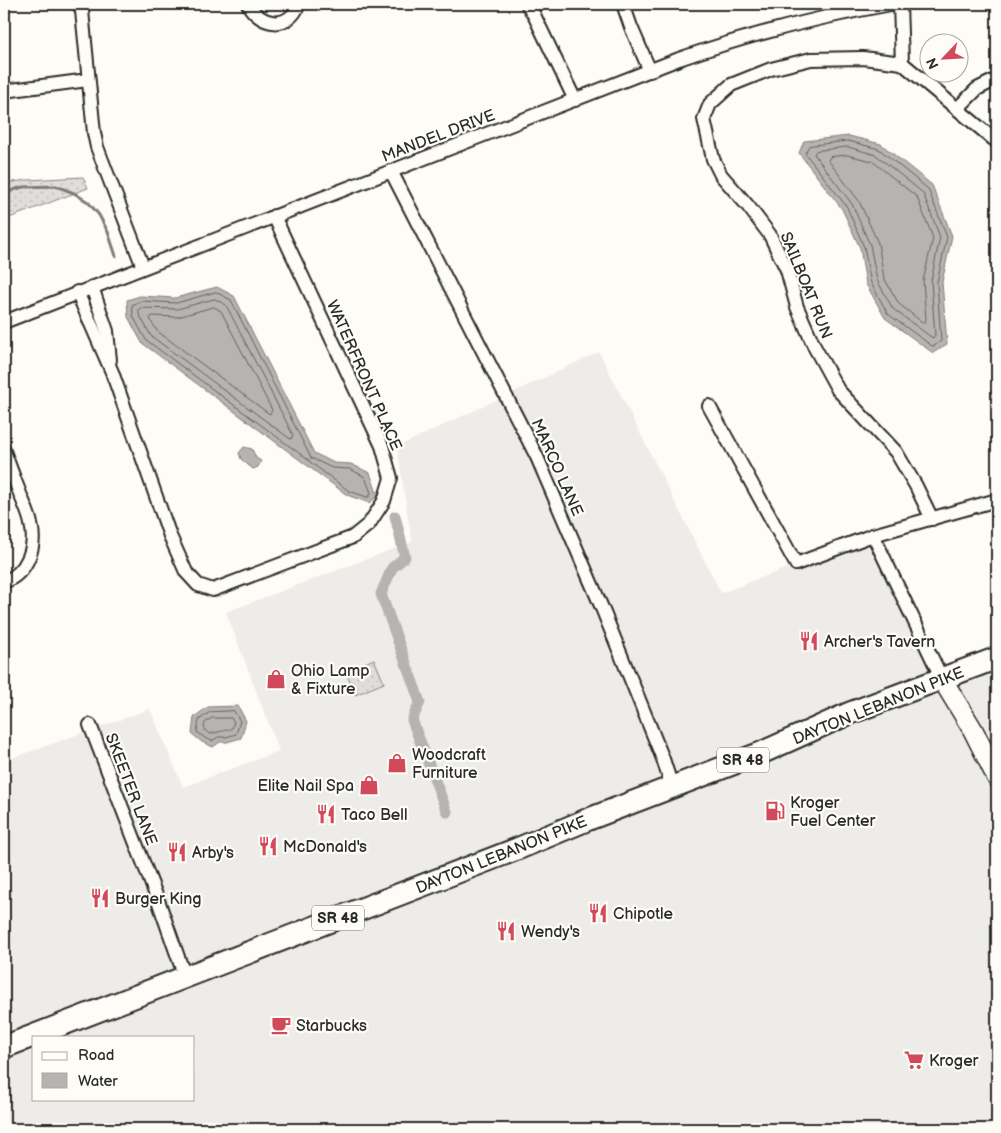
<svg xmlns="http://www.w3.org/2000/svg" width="1001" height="1133" font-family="'Balsamiq Sans',sans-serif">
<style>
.built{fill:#edece8;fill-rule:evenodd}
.park{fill:url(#park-dots);stroke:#858482}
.water{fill:#b5b4b1;stroke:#7e7d7b}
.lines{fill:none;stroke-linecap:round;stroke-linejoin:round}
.shore{stroke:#626261;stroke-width:1}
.stream{stroke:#7e7d7b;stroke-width:3}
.canal{stroke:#b5b4b1;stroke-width:11}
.street-casing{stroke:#2b2b2b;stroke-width:16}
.secondary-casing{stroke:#2b2b2b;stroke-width:22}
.primary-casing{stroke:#2b2b2b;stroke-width:25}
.street{stroke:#fdfcf7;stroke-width:12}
.secondary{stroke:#fdfcf7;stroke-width:19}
.primary{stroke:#fdfcf7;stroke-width:21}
.labels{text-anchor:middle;stroke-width:4.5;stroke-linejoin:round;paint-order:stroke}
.shield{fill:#fdfcf7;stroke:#6a6a68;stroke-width:1}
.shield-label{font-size:15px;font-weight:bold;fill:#2b2b2b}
.street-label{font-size:16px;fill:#2b2b2b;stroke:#fdfcf7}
.poi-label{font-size:16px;fill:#2b2b2b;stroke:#fdfcf7;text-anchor:start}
</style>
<defs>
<pattern id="park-dots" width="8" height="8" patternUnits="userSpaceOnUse" patternTransform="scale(1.25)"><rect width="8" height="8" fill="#dfdeda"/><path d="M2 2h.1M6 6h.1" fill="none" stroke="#c0bfbb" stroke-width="1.8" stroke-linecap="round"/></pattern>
</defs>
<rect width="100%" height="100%" fill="#fdfcf7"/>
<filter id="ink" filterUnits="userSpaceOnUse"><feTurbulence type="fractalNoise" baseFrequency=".02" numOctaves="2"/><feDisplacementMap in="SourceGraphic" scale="10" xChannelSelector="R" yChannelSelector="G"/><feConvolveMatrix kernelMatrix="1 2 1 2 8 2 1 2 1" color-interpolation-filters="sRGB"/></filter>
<g filter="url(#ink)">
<path class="built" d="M599 352 721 593 873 535 942 679 997 657V1129H4V748L9 759 150 709 183 787 279 751 226 612 412 542 397 447ZM34 1037H194V1099H34Z"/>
<g class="park">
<polygon points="83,177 88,188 4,220 4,183 28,180"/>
<polygon points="374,659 384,683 355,695 346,671"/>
</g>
<g class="water">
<polygon points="849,136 881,144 932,185 952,236 942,282 947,344 933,353 885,318 866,284 860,248 842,209 799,153 804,141"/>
<polygon points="217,287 234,296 314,453 334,463 351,464 370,473 378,496 369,503 347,495 142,343 128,317 127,300 140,296 175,298"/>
<polygon points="244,447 252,449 256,458 261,461 258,467 253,469 241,459 239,453"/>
<polygon points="238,706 246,721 241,738 227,742 220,742 213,747 202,742 192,734 194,717 208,707"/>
</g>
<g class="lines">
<g class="shore">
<polygon points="848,141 879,149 928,189 947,237 937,282 941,341 934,346 932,346 888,314 871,283 864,247 847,207 805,153 809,146"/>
<polygon points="848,147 876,155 923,193 940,237 931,281 935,335 933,338 931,337 893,309 877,280 870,245 852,204 814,154 816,151"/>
<polygon points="847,155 872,161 917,197 933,238 923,281 926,319 925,322 922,322 899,304 884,278 878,243 859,201 828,160 830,157"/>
<polygon points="216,292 231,300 311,458 332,468 350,469 365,477 371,493 369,497 367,497 349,491 310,462 309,460 307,459 146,340 133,316 132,305 141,301 176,303"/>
<polygon points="215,299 226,305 293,435 291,439 289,438 151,336 139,314 139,309 141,308 177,309"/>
<polygon points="214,307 221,311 272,410 270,414 268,413 157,331 150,319 152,316 177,317"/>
<polygon points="234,711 240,721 236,734 226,737 218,737 212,741 205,738 197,732 199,720 210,712"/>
<path d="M212 718H231L234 722 232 728C227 731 216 732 210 734 205 731 203 729 205 723Z"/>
</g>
<polyline class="stream" points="4,193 23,187 56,186 74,193 88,202 99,215 108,232 116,256"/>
<polyline class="canal" points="395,516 405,557 392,568 381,594 420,702 412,720 447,812"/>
<defs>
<g id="street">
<polyline points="79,4 82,11 94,133 97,147 143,267"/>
<path d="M248 4C261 27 289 30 299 4"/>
<polyline points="527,4 534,15 575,100"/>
<polyline points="623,4 631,27 650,71"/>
<polyline points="900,4 902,63"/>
<polyline points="4,91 88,80"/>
<polyline points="957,109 977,89 995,80 997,80"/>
<polyline points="391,171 537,457 602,608 663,759 672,787"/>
<polyline points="92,287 107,331 110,360"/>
<polyline points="77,292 112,372 170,536 186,572 198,585 213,590 353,537 369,524 384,501 391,478 382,446 274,216"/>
<path d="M4 322 679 59C748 35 819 17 891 4"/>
<polyline points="709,406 796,564 873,535 997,500"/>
<path d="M4 451C9 465 14 478 19 491 23 502 29 513 31 524 37 547 27 573 4 582"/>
<polyline points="932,519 916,486 896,452 838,390 815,348 797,307 787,270 770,235 748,206 721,175 713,159 704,119 710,104 731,85 771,69 811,59 863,58 902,63 997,142"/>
<polyline points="873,535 942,679"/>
<polyline points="90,725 159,903 185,977"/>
</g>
<polyline id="secondary" points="942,679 973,730 997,778"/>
<polyline id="primary" points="4,1047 517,849 589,819 761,753 850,713 997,658"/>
</defs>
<use href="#street" class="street-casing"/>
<use href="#secondary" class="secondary-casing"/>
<use href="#primary" class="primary-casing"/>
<use href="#street" class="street"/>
<use href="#secondary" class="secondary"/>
<use href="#primary" class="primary"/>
</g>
</g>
<defs>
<symbol id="restaurant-bare" viewBox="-9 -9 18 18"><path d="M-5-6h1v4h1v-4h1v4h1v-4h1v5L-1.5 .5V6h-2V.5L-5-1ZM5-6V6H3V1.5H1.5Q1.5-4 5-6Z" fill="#d1495b" stroke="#fdfcf7" stroke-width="2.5" paint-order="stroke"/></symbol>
<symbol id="shop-bare" viewBox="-9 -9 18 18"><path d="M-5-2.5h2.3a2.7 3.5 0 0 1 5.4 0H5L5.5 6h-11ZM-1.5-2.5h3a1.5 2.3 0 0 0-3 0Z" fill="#d1495b" stroke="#fdfcf7" stroke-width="2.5" paint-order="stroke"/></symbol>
<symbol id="fuel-bare" viewBox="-9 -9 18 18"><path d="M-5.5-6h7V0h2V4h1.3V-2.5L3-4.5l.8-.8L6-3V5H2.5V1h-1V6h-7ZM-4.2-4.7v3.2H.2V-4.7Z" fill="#d1495b" stroke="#fdfcf7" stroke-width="2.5" paint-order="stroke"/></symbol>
<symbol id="cafe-bare" viewBox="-9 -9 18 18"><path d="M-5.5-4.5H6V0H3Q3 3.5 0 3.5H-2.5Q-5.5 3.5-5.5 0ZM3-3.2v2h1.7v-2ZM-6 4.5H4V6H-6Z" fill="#d1495b" stroke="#fdfcf7" stroke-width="2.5" paint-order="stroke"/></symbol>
<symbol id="supermarket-bare" viewBox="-9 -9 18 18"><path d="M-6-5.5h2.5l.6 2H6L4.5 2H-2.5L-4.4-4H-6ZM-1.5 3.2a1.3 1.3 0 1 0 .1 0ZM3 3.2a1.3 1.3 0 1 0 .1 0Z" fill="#d1495b" stroke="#fdfcf7" stroke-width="2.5" paint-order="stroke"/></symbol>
</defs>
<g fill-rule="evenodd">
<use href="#restaurant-bare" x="795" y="627" width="28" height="28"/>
<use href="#shop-bare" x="262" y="665" width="28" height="28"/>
<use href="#shop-bare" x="383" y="749" width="28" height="28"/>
<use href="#shop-bare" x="355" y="771" width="28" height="28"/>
<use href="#fuel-bare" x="761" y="797" width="28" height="28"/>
<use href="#restaurant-bare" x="312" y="800" width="28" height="28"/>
<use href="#restaurant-bare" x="254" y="832" width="28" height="28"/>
<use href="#restaurant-bare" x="163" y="838" width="28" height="28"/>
<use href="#restaurant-bare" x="86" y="884" width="28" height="28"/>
<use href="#restaurant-bare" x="584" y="899" width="28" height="28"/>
<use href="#restaurant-bare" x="492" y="917" width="28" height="28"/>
<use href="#cafe-bare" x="267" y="1011" width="28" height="28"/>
<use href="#supermarket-bare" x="900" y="1046" width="28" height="28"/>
</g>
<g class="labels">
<g class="shield">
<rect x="717" y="747.5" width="52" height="25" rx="4"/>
<rect x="312" y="905.5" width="52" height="25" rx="4"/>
</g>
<g class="shield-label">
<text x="743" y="765">SR 48</text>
<text x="338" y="923">SR 48</text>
</g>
<g class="street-label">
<text transform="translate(438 135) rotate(-21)" y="6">MANDEL DRIVE</text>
<text transform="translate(807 285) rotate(68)" y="6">SAILBOAT RUN</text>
<text transform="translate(365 375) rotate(66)" y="6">WATERFRONT PLACE</text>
<text transform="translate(558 467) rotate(66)" y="6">MARCO LANE</text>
<text transform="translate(878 705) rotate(-22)" y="6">DAYTON LEBANON PIKE</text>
<text transform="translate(132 789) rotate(69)" y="6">SKEETER LANE</text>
<text transform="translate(501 854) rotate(-22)" y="6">DAYTON LEBANON PIKE</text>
</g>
<g class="poi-label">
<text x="824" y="647">Archer's Tavern</text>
<text x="291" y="676">Ohio Lamp<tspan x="291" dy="18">&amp; Fixture</tspan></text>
<text x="412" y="760">Woodcraft<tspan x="412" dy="18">Furniture</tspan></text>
<text x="354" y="791" text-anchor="end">Elite Nail Spa</text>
<text x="790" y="808">Kroger<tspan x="790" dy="18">Fuel Center</tspan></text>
<text x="341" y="820">Taco Bell</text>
<text x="283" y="852">McDonald's</text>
<text x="192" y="858">Arby's</text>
<text x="115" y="904">Burger King</text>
<text x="613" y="919">Chipotle</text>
<text x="521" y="937">Wendy's</text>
<text x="296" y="1031">Starbucks</text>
<text x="929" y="1066">Kroger</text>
</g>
</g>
<rect width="1001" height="1133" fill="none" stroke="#fdfcf7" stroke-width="20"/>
<rect x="10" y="10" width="981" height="1113" fill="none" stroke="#2b2b2b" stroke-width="2" filter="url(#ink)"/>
<rect x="32" y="1036" width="162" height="65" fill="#fdfcf7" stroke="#a9a8a5"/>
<rect x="42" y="1052" width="25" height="8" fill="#fdfcf7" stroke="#a9a8a5"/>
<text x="78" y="1060" font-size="15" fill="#2b2b2b">Road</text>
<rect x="42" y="1073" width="25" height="15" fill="#b5b4b1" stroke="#a9a8a5"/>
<text x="78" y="1086" font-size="15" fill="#2b2b2b">Water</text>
<g transform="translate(944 58) rotate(245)"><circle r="24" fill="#fdfcf7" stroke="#a9a8a5"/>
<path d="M0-4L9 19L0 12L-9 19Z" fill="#d1495b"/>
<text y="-8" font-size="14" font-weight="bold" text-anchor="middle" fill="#2b2b2b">N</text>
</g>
</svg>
